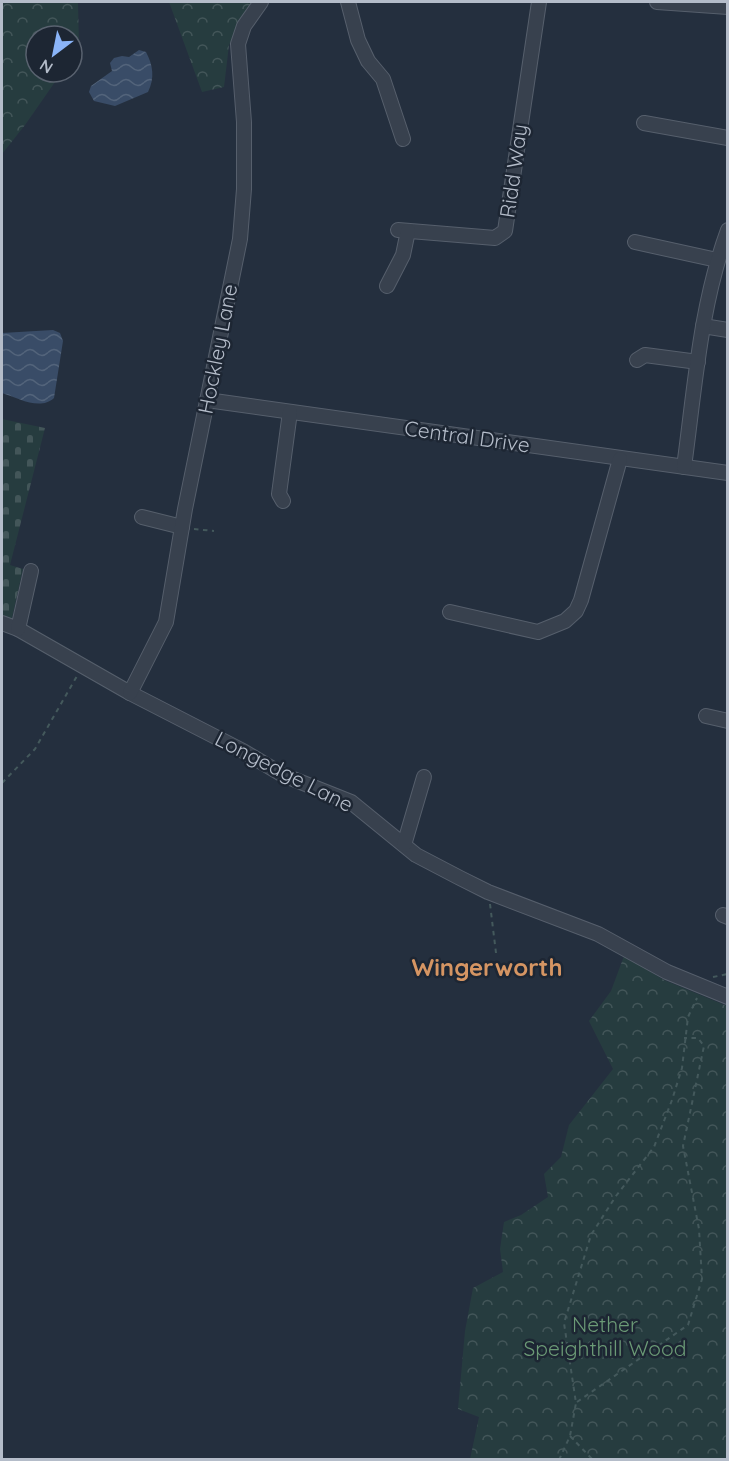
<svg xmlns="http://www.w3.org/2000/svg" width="729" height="1461" font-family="Quicksand,sans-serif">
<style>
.forest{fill:url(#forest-crowns)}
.cemetery{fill:url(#cemetery-stones)}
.water{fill:url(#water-waves)}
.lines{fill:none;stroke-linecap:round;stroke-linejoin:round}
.minor-casing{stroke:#565f6c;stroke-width:16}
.path{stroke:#44595c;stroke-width:2;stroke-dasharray:4.5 4.5;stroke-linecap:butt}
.minor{stroke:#38414e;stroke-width:14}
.labels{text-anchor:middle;stroke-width:5;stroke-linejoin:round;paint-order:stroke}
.street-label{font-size:21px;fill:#b4bcc9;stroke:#1d2633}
.park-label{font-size:21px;fill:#6b9a76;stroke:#1d2633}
.quarter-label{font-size:24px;font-weight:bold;fill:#d59563;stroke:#1d2633}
</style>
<defs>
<pattern id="forest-crowns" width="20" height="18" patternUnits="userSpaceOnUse" patternTransform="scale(1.5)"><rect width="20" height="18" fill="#263c3f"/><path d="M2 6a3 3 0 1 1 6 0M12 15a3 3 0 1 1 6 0" fill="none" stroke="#435659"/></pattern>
<pattern id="cemetery-stones" width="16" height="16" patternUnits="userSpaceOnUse" patternTransform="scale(1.5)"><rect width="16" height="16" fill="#263c3f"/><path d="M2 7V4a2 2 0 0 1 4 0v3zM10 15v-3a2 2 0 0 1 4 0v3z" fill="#435659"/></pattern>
<pattern id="water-waves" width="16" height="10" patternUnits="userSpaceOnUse" patternTransform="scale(1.5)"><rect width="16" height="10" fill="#394c67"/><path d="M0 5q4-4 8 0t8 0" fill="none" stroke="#53647b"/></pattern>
</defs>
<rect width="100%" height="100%" fill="#242f3e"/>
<g class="forest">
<polygon points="2,2 78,2 79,47 72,57 72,36 36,36 36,72 62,72 25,125 2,154"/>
<polygon points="169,2 252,2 229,45 224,87 202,92"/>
<polygon points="624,956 664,980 727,1006 727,1459 470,1459 479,1417 458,1409 465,1331 473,1288 503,1272 500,1249 504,1222 521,1215 548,1197 544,1174 561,1157 569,1125 613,1069 589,1021 611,991"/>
</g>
<polygon class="cemetery" points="2,419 45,428 10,565 23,569 11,622 2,618"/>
<g class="water">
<path d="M139 50 146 52C153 65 155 78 148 92L115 106 94 101 89 92 91 86 112 71 110 63 114 58 122 56 129 57Z"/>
<path d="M53 330 60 333 63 341 54 398C40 411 18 398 2 393V333Z"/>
</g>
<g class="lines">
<defs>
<g id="minor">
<polyline points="348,2 358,40 368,61 383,79 403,139"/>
<polyline points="657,2 728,7"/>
<polyline points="644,123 728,138"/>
<polyline points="398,230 495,238 505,231 539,2"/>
<polyline points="635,242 717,260"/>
<polyline points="387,286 403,255 408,231"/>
<polyline points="703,326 728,330"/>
<polyline points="637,360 645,355 698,362"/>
<polyline points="207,400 728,473"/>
<path d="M684 467C695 387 700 306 728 230"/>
<polyline points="283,501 279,494 290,412"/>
<polyline points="142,517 182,527"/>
<polyline points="450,612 538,632 565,621 576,611 581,600 620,459"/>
<polyline points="2,623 18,629 130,693 243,751 283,775 351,802 416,855 460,878 488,892 598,934 667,972 728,997"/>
<polyline points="18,629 31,571"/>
<polyline points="130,693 166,622 185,509 240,239 244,189 244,122 238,44 244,26 261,2"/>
<polyline points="706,716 728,721"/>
<polyline points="404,845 424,777"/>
<polyline points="723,915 728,917"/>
</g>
</defs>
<use href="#minor" class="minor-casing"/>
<g class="path">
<polyline points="194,529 214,531"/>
<polyline points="2,783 35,749 77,676"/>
<polyline points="490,904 496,953"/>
<polyline points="713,977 728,974"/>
<polyline points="577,1402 688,1325 702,1279 699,1229 683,1146 704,1046 698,1038 684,1038"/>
<polyline points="570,1436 593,1460"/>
<polyline points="559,1460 570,1436 576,1403 564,1323 591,1235 616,1196 654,1147 672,1100 682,1068 688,1017 697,998"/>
</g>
<use href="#minor" class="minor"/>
</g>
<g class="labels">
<g class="street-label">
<text transform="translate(514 171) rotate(-82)" y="7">Ridd Way</text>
<text transform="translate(218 349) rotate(-79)" y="7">Hockley Lane</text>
<text transform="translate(467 437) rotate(8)" y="7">Central Drive</text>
<text transform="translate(284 772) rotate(27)" y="7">Longedge Lane</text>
</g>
<g class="park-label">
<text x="605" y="1332">Nether<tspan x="605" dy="24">Speighthill Wood</tspan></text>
</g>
<g class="quarter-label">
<text x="487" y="976">Wingerworth</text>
</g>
</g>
<rect width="729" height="1461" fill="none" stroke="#b4bcc9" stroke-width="6"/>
<g transform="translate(54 54) rotate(212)"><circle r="28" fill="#1d2633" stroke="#59626f" stroke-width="1.5"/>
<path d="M0-4.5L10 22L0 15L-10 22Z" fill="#8ab4f8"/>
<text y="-9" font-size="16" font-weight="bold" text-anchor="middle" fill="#b4bcc9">N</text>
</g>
</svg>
